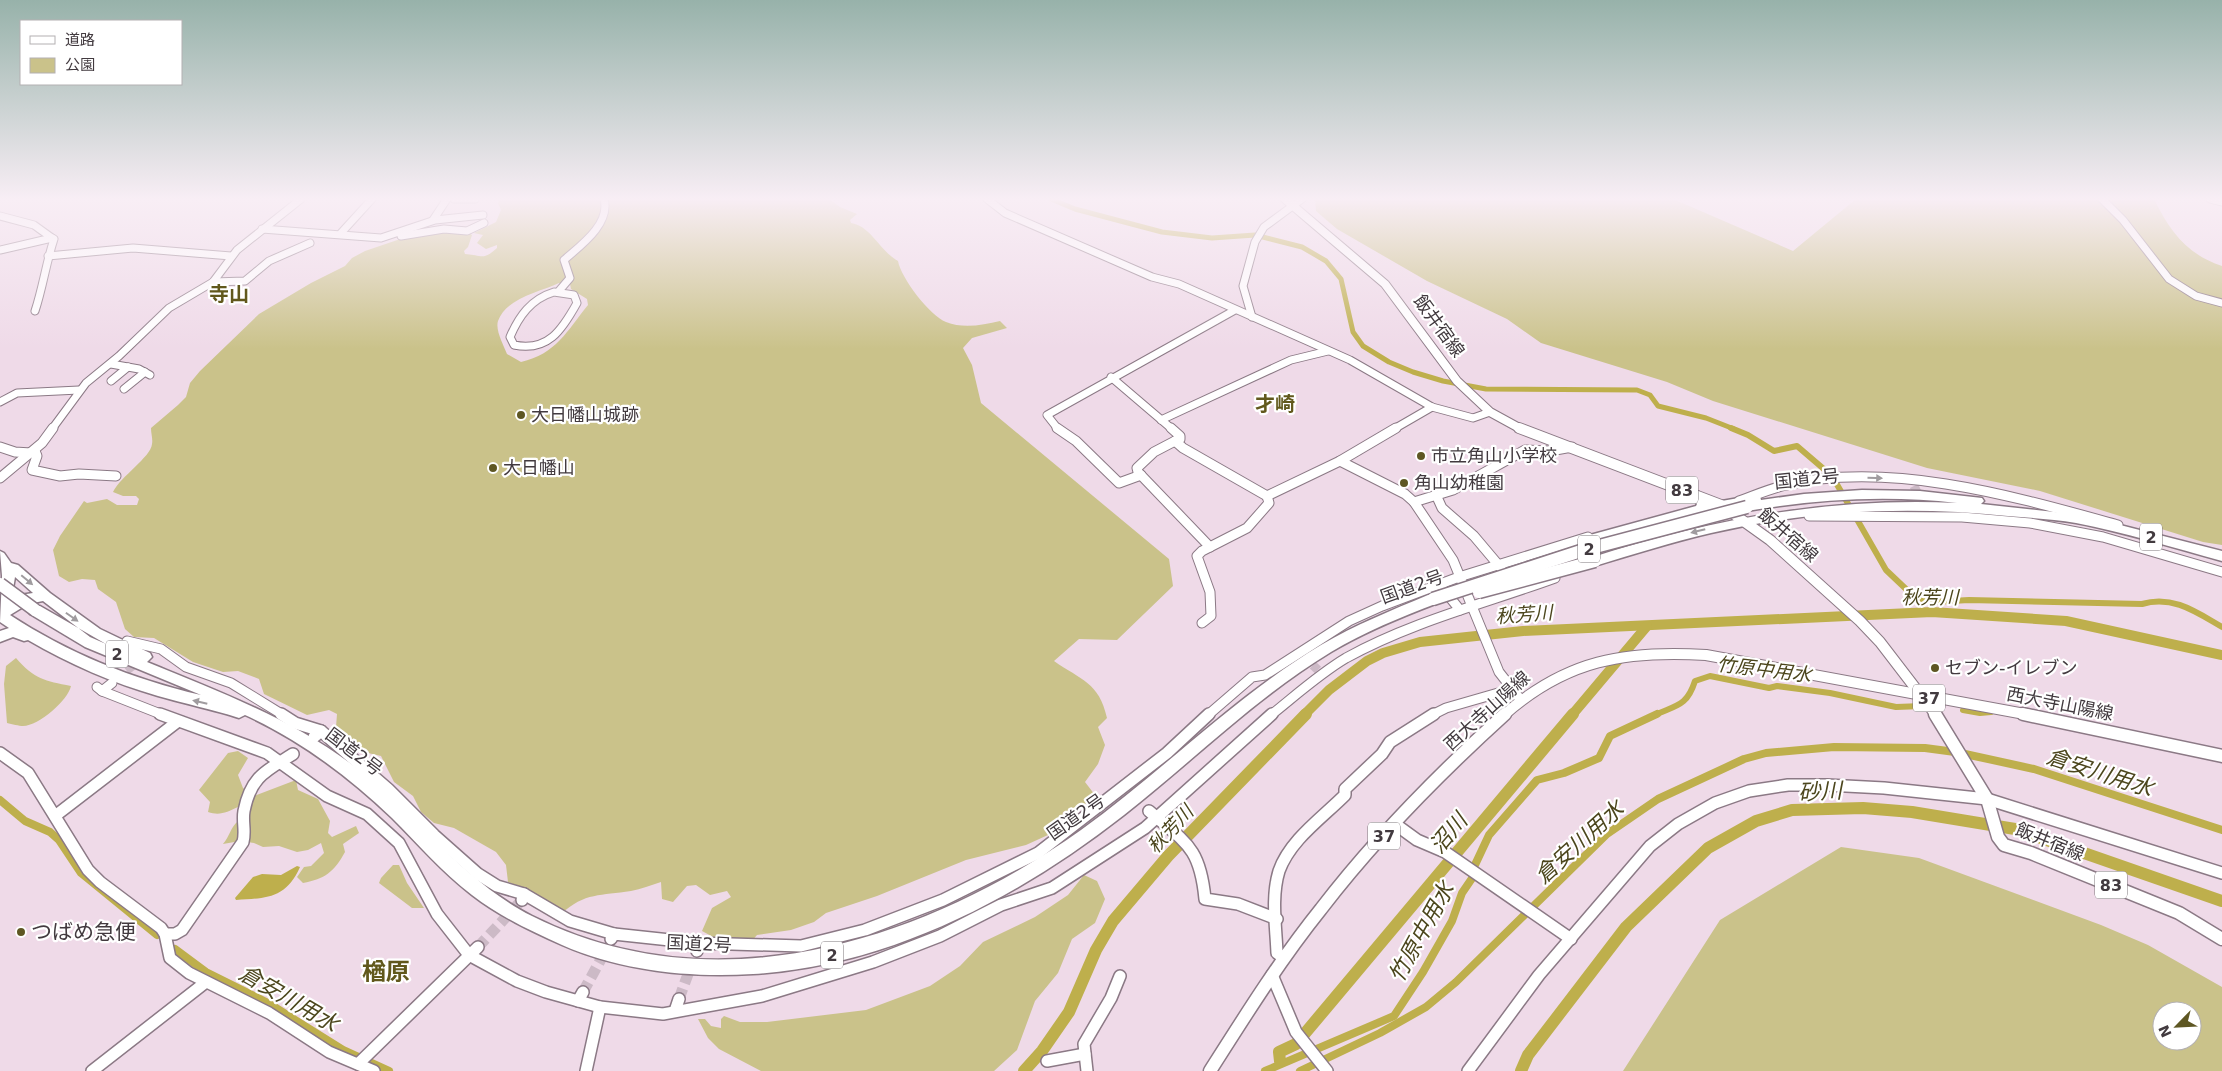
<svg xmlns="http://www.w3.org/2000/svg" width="2222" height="1071" font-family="'DejaVu Sans','Noto Sans JP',sans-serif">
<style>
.green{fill:#cac28a;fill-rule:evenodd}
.water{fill:#beaf4c}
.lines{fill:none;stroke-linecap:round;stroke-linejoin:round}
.canal-far2{stroke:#beaf4c;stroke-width:5}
.canal-far1{stroke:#beaf4c;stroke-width:6}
.canal{stroke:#beaf4c;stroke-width:8}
.river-far1{stroke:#beaf4c;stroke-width:10}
.river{stroke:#beaf4c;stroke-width:12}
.minor-tunnel-far1{stroke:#ccbac6;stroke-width:9;stroke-dasharray:9 4.5;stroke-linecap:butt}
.minor-tunnel{stroke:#ccbac6;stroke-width:11;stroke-dasharray:11 5.5;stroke-linecap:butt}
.minor-far2-casing{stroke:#8b7985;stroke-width:9}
.minor-far1-casing{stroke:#8b7985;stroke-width:11}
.minor-casing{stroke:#8b7985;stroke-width:14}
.major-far2-casing{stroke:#8b7985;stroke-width:10}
.major-far1-casing{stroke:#8b7985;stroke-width:12}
.major-casing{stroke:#8b7985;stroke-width:15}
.highway-casing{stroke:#8b7985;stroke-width:3}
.minor-far2{stroke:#fff;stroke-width:7}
.minor-far1{stroke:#fff;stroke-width:9}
.minor{stroke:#fff;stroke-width:11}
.major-far2{stroke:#fff;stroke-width:8}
.major-far1{stroke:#fff;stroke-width:10}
.major{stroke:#fff;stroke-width:12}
.highway{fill:#fff;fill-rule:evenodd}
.highway-bridge-casing{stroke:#8b7985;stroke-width:15;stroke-linecap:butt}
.highway-bridge{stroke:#fff;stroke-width:12}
.oneway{fill:#a09c9f}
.poi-dot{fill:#5e5723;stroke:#fff;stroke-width:2}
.labels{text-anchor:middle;stroke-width:4.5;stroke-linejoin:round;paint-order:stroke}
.shield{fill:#fff;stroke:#7b7579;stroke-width:1}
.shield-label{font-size:16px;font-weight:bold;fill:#423a3f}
.street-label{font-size:18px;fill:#423a3f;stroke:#fff}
.poi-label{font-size:18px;fill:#423a3f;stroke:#fff;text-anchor:start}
.water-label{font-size:19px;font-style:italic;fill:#4c461d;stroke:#fff}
.quarter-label{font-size:20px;font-weight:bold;fill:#61581c;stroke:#fff}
.near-poi-label{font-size:21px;fill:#423a3f;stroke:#fff;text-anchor:start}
.near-water-label{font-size:22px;font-style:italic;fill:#4c461d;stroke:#fff}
.near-quarter-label{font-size:24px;font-weight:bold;fill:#61581c;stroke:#fff}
</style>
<rect width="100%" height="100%" fill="#efdae8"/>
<g class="green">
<path d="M500 199H829L840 207 857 214 850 220 851 223C871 226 879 250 898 261 901 278 930 316 946 322 963 329 983 325 1000 321L1007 328 972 338 963 348 972 365 981 403 1169 559 1173 586 1117 640 1079 639 1054 661C1081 680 1099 682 1107 718L1098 727 1105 745 1098 764 1085 782 1095 795 1083 806 1063 812 1059 830 1026 845 966 860 877 896 826 913 814 922 791 930 757 935 750 943 715 938 702 931 712 908 731 897 727 891 710 895 696 885 687 886 673 902 662 899 661 882C651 885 641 889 631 891 601 896 585 892 561 914L529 891 508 882 506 865 496 852 454 828 434 823 421 812 413 796 394 782 381 756 355 750 336 727 337 714 329 710 307 715 264 694 259 679 238 671 223 672 193 662 154 638 134 637 125 629 116 602 98 589 95 580 82 579 69 582 59 576 53 550 60 536 84 501 87 503 107 499 117 505H137L139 499 136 496H123L113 492C120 477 151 457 152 444 153 439 151 434 151 428L178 405 186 397 190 383 200 371 259 314 311 283 345 266 352 258 365 251 415 234 443 230 469 233 472 235 468 247 464 251 465 254C482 255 483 261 497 248V245L486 249 477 243 483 235 474 233 496 222 501 210 498 203ZM559 283 570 284 571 289 587 299 588 305C567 331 556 354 521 362L507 354C504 346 495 330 498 321 506 298 540 292 559 283Z"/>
<path d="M1315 199H1673L1793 251 1856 199H2154C2170 231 2186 254 2222 266V545L2203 542 2040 491 1927 468 1713 401 1667 382 1541 343 1507 319 1427 281 1337 229 1316 211Z"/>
<path d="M16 658C34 679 45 681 71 686 68 700 39 726 23 726 19 726 12 724 7 723L4 684 6 666Z"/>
<path d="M238 751 248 758 238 775 243 788 254 796 296 780 298 790 318 799 330 821 328 833 332 837 356 826 359 833 343 844 345 852C334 872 325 879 303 883L297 877 304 867 311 866 324 853 321 843 308 850 297 852 279 846 263 847 254 843 240 841 223 844C230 836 230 828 238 821V807C227 812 220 816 208 812L210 802 199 790 228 753Z"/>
<path d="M1841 847 1919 858 2101 925 2148 945 2222 987V1071H1623L1720 920ZM2162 1011H2192V1041H2162Z"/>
<polygon points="393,865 399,865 407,883 424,908 412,908 379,883 381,878"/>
<polygon points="1084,875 1097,881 1105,899 1095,923 1072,939 1058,973 1035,1001 1017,1050 994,1071 761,1071 719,1049 708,1038 698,1019 705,1019 711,1026 721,1028 721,1019 724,1016 740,1022 767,1022 866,1010 930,986 960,966 983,942 1035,917 1068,895"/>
</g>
<path class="water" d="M297 866 300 867C286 899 266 898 236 900L235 898 253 877 262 874 281 875Z"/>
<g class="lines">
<polyline class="canal-far2" points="1051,199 1075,209 1162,232 1212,238 1255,235 1302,247 1326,261 1341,279 1353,332 1363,346 1389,362 1413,372 1443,381 1486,389 1637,390 1650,395 1658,406 1706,418 1734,429"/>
<g class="canal-far1">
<polyline points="1731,428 1748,435 1774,451 1797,446 1832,476"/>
<path d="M1835 481 1886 570 1906 589 1922 599 1934 602 1969 600 2142 604C2173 595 2196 612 2222 627"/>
<polyline points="1963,710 1980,713 1991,712"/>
<path d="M1655 715C1677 705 1687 706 1695 681L1710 676 1769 688 1777 686 1830 693 1896 707 1923 706"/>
</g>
<g class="canal">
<polyline points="1965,754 2034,769 2222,830"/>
<polyline points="0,800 25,821 50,832 59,840 81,873 157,935"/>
<polyline points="1474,867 1489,835 1537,780 1564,773 1599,758 1610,736 1657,714"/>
<polyline points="175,949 206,972 268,1003 343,1050 389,1071"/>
<polyline points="1265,1071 1394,1016 1423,972 1452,921 1462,893 1475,874"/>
<polyline points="1300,1071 1380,1033 1426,1007 1456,982 1607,834 1658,799 1744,759 1766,753 1834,747 1925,748 1955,752"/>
</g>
<g class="river-far1">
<polyline points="1304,715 1329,690 1367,661 1383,653 1420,642 1523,631 1932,612 2066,621 2222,655"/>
<polyline points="1572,715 1647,626"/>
</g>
<g class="river">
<polyline points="1280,1061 1279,1052 1296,1044 1573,714"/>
<polyline points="1024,1071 1042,1051 1069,1012 1096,950 1113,921 1168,856 1306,714"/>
<polyline points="1521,1071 1528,1055 1626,927 1708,848 1756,821 1792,810 1863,808 1912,812 2015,829 2222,901"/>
</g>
<g class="minor-tunnel-far1">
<polyline points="1914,486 1926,511"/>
<polyline points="1303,656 1318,670"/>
<polyline points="116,679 141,659"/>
</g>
<g class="minor-tunnel">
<polyline points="478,947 522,900"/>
<polyline points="583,992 607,948"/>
<polyline points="679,999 692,963"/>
</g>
<defs>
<g id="minor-far2">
<polyline points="454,199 475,199"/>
<polyline points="987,199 1005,213 1152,277 1179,284 1350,360 1432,407 1473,418 1490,412"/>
<polyline points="2102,199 2123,220 2169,279 2196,296 2222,303"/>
<polyline points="2210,199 2222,202"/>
<polyline points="0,216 34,225 52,238 0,250"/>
<polyline points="433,220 447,199"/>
<polyline points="262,229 381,238 435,220 483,215"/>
<polyline points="341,233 372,199"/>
<polyline points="401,236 444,229 467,231 484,223"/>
<polyline points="48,256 133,248 231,256"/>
<polyline points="213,282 245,281 269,261 310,243"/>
<path d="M554 292 574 295 577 303C562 330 548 352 514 345L510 337C519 316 531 299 554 292Z"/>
<path d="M558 292 570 278 564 260C580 246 611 224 604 199"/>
<path d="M35 311C43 287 46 263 54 239L52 238"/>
<polyline points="1252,317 1243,286 1255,242 1264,227 1302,199"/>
<polyline points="111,364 139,369 150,375"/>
<polyline points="1111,377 1172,429"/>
<polyline points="111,381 128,367"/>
<polyline points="124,389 145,372"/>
<polyline points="0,402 17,393 79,390"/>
<polyline points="1161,420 1291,360 1328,351"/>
<polyline points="52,429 86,383 119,356 169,308 213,282 237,250 301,199"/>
<polyline points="1058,429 1047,415 1235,310"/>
<polyline points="1394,429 1432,407"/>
</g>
<g id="minor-far1">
<polyline points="1057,428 1076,441 1119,483 1141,475"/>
<polyline points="1171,428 1180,436 1180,439 1175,441 1183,448 1267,496 1340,461 1396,428"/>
<polyline points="1175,441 1154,452 1137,468 1138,472 1210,547"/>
<polyline points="0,447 15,452 31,453"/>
<polyline points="35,451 37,456 32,470 60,476 79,474 116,476"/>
<polyline points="1340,461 1405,494 1414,502 1453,560 1499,672 1521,700"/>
<polyline points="0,478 42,443 53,428"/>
<polyline points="1437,497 1442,508 1474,536 1501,568"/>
<path d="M1739 501C1753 496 1767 490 1782 486 1887 459 2017 497 2118 525"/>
<polyline points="1414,502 1453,490 1525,450 1550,451 1572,447"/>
<polyline points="1809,516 1962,517 2030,523 2103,537 2222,572"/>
<polyline points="1444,590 1460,610"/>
<polyline points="1202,623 1211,616 1210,592 1197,556 1202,551 1247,528 1269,503 1267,496"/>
<polyline points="127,641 161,649 186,667 231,683 283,715"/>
<polyline points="97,687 102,691 112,683"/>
<polyline points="102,691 163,715"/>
<polyline points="1208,715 1252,677 1265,675 1349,621 1382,606 1459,577 1588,537"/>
<path d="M1271 715C1295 696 1319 674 1346 658 1411 622 1486 603 1555 578"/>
<polyline points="1432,715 1446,708 1512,689"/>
</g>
<g id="minor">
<polyline points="160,714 267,753 327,796 367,814 399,843 437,914 469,955 517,981 546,992 600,1007 663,1014 762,996 873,962 940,936 1001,905 1052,888 1145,828 1272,714"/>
<polyline points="281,714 295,723 321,731 314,737"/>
<polyline points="321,731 388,789 434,835 478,874 497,886 524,894"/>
<polyline points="0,753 28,773 88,870 100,882 161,928 165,934 170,958 189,973 269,1013 329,1052 374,1071"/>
<path d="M1149 811C1186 843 1200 847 1205 899L1238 904 1277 919"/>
<polyline points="55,816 177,722"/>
<polyline points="1395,824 1417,840 1445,852 1571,939"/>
<polyline points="522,900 524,894 570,921 614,934"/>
<path d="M165 934H175L182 930 243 842C246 831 242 822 244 811 251 776 266 771 293 754"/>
<polyline points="611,939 614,934 698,943 697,951"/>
<polyline points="698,943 801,946 865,930 943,900 1038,853 1167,753 1209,714"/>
<path d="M1284 958 1277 953C1276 927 1271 897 1279 871 1290 840 1322 818 1345 795V789L1382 754 1390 742 1434 714"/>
<polyline points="1272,975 1296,1032 1327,1071"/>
<polyline points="578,1001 583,992"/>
<polyline points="675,1011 679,999"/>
<polyline points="1047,1061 1085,1054"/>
<polyline points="358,1064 478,947"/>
<polyline points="92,1071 206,982"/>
<polyline points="586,1071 600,1007"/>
<polyline points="1087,1071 1084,1044 1111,998 1120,976"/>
<polyline points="1468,1071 1539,975 1650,846 1678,824 1715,803 1749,791 1788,785 1827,785 1884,788 1987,799 2222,873"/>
</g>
<polyline id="major-far2" points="1285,199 1385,284 1457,381 1490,412 1521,429"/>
<g id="major-far1">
<polyline points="1519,428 1721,505 1770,540 1860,621 1880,642 1936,715"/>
<path d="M1504 715C1566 660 1625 650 1706 655L2030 715"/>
</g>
<g id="major">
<polyline points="1935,714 1987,799 1998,837 2004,845 2031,853 2179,913 2222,939"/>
<polyline points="2023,714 2222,756"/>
<path d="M1210 1071C1245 1016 1280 960 1321 909 1374 840 1441 772 1505 714"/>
</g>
<g id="highway">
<path d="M1862 490 1920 491 1982 498 1984 501 1981 504 2081 515 2222 551V561C2174 548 2124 532 2076 523 2054 519 2030 518 2008 516 1909 506 1809 510 1711 533 1672 542 1634 554 1595 566L1589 561 1590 558C1710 519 1831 497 1957 503 1887 495 1817 499 1747 511L1743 510 1742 506 1701 513 1579 548 1573 543 1579 538 1696 506 1697 504 1689 495 1695 491 1699 492 1710 503 1756 495 1760 496 1761 500 1804 494Z"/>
<path d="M0 551 4 553 11 563 18 565 50 593 100 629 150 653 152 657 147 662C223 693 298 721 363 773 420 820 465 882 532 916 715 1008 923 942 1081 830 1163 771 1234 697 1321 645 1355 625 1392 610 1428 595H1438L1440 599 1438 603C1401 617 1364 632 1331 652 1255 698 1193 761 1124 815 1018 898 889 966 753 974 690 978 621 971 562 945 531 931 499 916 472 895 442 872 418 844 392 818 348 776 300 740 245 715L239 718C212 709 185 704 158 696 113 683 69 664 28 640L24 641 13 637 0 642V631L9 628 0 622 2 576ZM15 577 33 593 20 595 11 601ZM43 601 90 637 106 644 40 606H30L28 610 30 614 85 647 201 695C132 679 68 653 10 615L28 604Z"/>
</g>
</defs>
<use href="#minor-far2" class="minor-far2-casing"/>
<use href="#minor-far1" class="minor-far1-casing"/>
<use href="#minor" class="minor-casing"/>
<use href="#major-far2" class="major-far2-casing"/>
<use href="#major-far1" class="major-far1-casing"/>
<use href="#major" class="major-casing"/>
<use href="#highway" class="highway-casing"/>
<use href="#minor-far2" class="minor-far2"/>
<use href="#minor-far1" class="minor-far1"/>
<use href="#minor" class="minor"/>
<use href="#major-far2" class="major-far2"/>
<use href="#major-far1" class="major-far1"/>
<use href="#major" class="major"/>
<use href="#highway" class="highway"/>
<defs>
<g id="highway-bridge">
<polyline points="0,584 35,610"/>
<polyline points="1479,592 1595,561"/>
<polyline points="1433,599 1584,550 1747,507"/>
</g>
</defs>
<use href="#highway-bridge" class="highway-bridge-casing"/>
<use href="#highway-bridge" class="highway-bridge"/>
</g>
<defs><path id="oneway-solid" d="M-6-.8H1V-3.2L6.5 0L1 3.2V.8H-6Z" transform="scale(1.25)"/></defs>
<g class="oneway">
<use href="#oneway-solid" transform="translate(1875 478) rotate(2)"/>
<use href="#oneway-solid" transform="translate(1698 531) rotate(166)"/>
<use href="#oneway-solid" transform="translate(27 580) rotate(40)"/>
<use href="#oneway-solid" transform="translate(72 617) rotate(35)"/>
<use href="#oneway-solid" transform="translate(200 702) rotate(-167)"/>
</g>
<linearGradient id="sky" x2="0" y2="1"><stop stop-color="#97b2aa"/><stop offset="0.57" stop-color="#f8eef5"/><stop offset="1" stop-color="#f8eef5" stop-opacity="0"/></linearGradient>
<rect width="2222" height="349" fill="url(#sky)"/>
<g class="poi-dot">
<circle cx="521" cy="415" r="5"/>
<circle cx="1421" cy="456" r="5"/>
<circle cx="493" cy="468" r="5"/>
<circle cx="1404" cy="483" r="5"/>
<circle cx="1935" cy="668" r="5"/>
<circle cx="21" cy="932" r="5"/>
</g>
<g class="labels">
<g class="shield">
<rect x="1666" y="476.5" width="32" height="27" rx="4"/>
<rect x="2140" y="523.5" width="22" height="27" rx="4"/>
<rect x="1578" y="535.5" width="22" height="27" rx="4"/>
<rect x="106" y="640.5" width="22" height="27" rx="4"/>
<rect x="1913" y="684.5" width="32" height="27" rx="4"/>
<rect x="1368" y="822.5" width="32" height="27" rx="4"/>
<rect x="2095" y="871.5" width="32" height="27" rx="4"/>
<rect x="821" y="941.5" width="22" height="27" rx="4"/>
</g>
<g class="shield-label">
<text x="1682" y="496">83</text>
<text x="2151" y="543">2</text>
<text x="1589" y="555">2</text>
<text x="117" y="660">2</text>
<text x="1929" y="704">37</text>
<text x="1384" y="842">37</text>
<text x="2111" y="891">83</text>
<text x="832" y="961">2</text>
</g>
<g class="street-label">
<text transform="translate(1439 326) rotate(54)" y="6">飯井宿線</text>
<text transform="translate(1807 479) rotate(-6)" y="6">国道2号</text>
<text transform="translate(1788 535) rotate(41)" y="6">飯井宿線</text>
<text transform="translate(1412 587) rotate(-20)" y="6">国道2号</text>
<text transform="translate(2060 704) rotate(11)" y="6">西大寺山陽線</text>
<text transform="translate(1487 711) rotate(-42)" y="6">西大寺山陽線</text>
<text transform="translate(354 752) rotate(37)" y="6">国道2号</text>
<text transform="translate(1076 817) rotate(-35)" y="6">国道2号</text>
<text transform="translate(2050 842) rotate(22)" y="6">飯井宿線</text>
<text transform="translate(699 944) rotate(3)" y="6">国道2号</text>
</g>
<g class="poi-label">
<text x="531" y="421">大日幡山城跡</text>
<text x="1431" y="462">市立角山小学校</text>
<text x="503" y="474">大日幡山</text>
<text x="1414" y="489">角山幼稚園</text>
<text x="1945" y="674">セブン-イレブン</text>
</g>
<g class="water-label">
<text x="1930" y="604">秋芳川</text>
<text transform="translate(1524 614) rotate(-4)" y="7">秋芳川</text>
<text transform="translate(1764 669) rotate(7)" y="7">竹原中用水</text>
<text transform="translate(1170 829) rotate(-47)" y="7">秋芳川</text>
</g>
<g class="quarter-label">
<text x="229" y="301">寺山</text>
<text x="1275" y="411">才崎</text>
</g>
<g class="near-poi-label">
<text x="31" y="939">つばめ急便</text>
</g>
<g class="near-water-label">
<text transform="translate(2100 772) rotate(18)" y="8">倉安川用水</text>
<text transform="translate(1820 791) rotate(-3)" y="8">砂川</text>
<text transform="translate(1448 833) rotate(-50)" y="8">沼川</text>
<text transform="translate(1579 842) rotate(-42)" y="8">倉安川用水</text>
<text transform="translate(1421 932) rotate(-61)" y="8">竹原中用水</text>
<text transform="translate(289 998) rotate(30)" y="8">倉安川用水</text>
</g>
<g class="near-quarter-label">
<text x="386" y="980">楢原</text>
</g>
</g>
<rect x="20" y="20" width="162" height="65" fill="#ffffff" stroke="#b3b0b2"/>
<rect x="30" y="36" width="25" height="8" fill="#ffffff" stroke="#b3b0b2"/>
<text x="65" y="45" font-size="15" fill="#423a3f">道路</text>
<rect x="30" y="58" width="25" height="15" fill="#cac28a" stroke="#b3b0b2"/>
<text x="65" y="70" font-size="15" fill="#423a3f">公園</text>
<g transform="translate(2177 1026) rotate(246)"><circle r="24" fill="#ffffff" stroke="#b3b0b2"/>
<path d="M0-4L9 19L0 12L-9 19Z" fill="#5e5723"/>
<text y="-8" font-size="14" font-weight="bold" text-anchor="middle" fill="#423a3f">N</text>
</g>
</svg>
